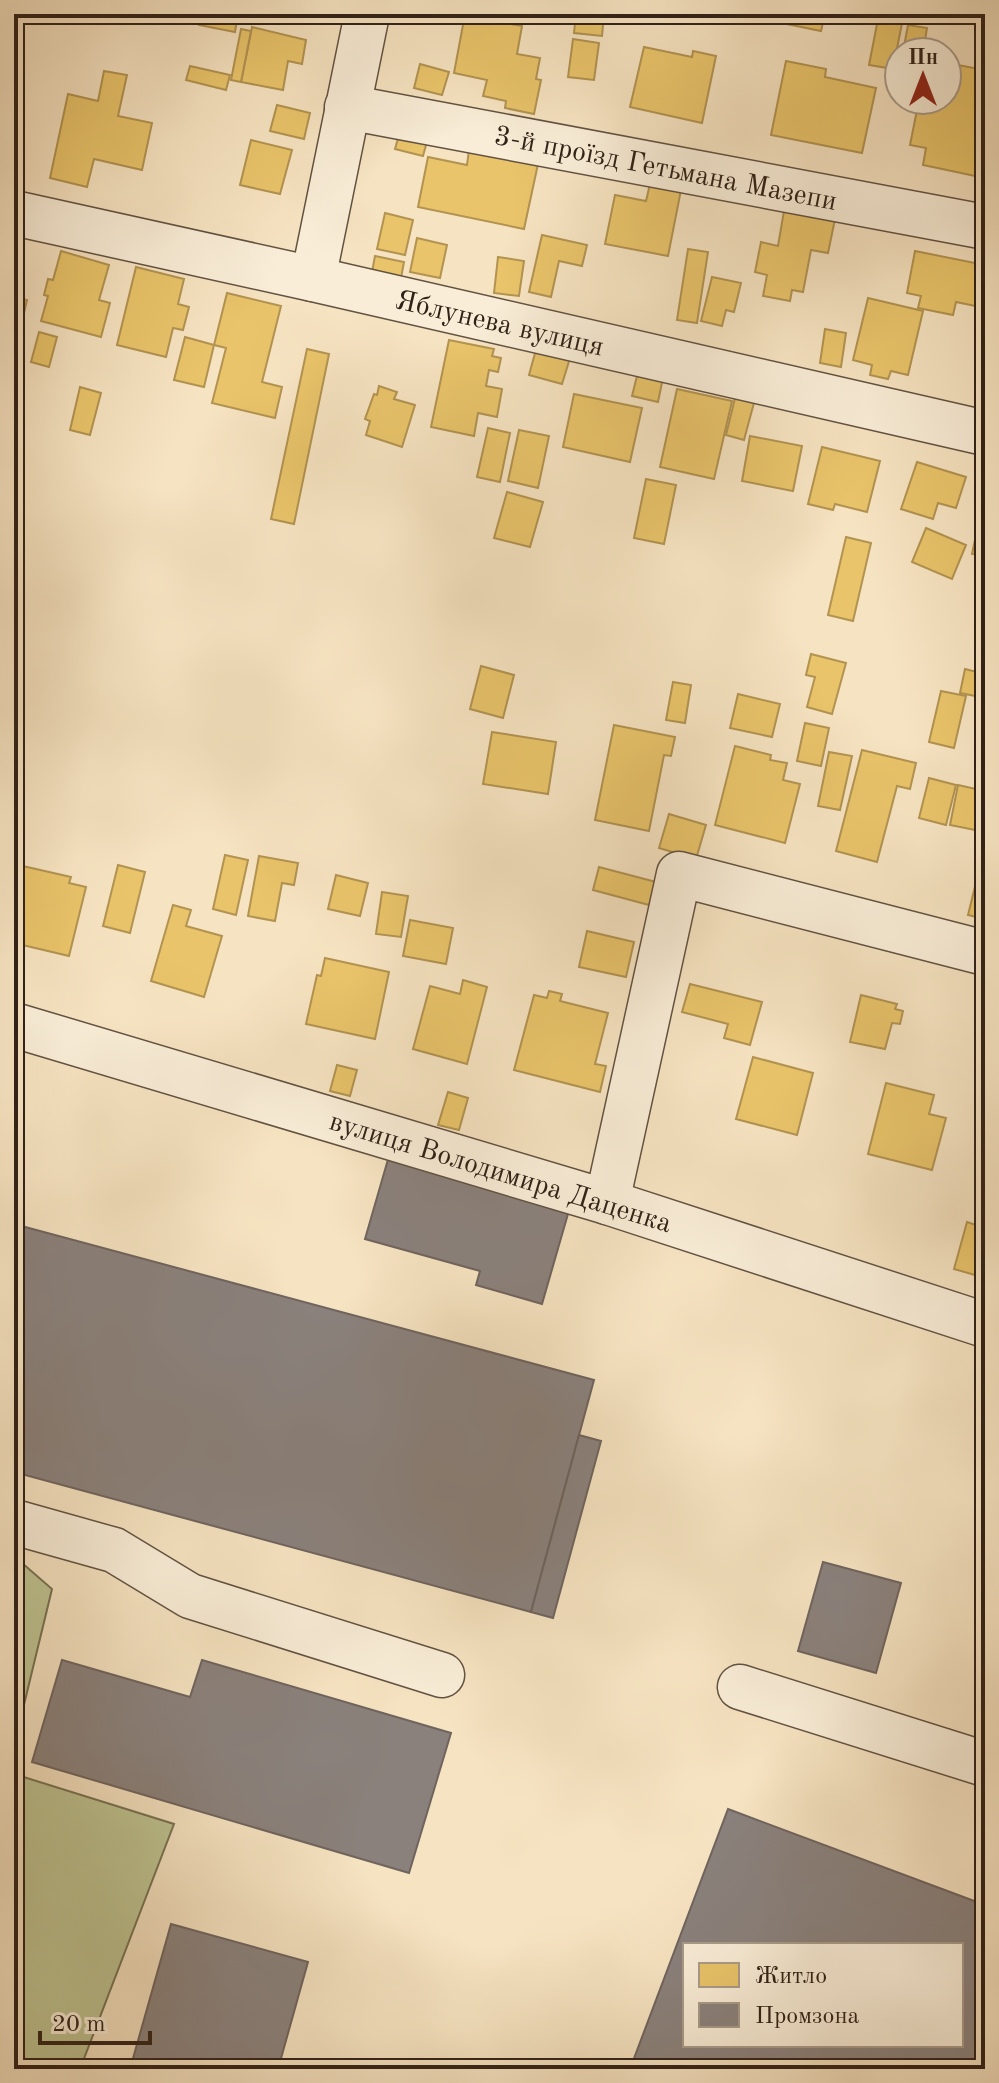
<svg xmlns="http://www.w3.org/2000/svg" width="999" height="2083" font-family="'Old Standard TT',serif">
<style>
.green{fill:#bec391;stroke:#777254;stroke-width:2}
.homes{fill:#e9c46a;stroke:#b29351;stroke-width:2}
.industry{fill:#8a817c;stroke:#6f645e;stroke-width:2;fill-rule:evenodd}
.lines{fill:none;stroke-linecap:round;stroke-linejoin:round}
.minor-casing{stroke:#625242;stroke-width:47}
.minor{stroke:#f9edd7;stroke-width:44}
.labels{text-anchor:middle;stroke-width:8;stroke-linejoin:round;paint-order:stroke}
.street-label{font-size:28px;fill:#302117;stroke:#f9edd7}
</style>
<rect width="100%" height="100%" fill="#f6e3c1"/>
<filter id="stains"><feTurbulence type="fractalNoise" baseFrequency=".0025" numOctaves="4"/><feColorMatrix values="0 0 0 0 .2 0 0 0 0 .09 0 0 0 0 .02 0 0 0 .5 -.17"/></filter>
<radialGradient id="worn" r=".72"><stop offset=".6" stop-color="#630" stop-opacity="0"/><stop offset="1" stop-color="#630" stop-opacity=".3"/></radialGradient>
<g class="green">
<polygon points="14,1556 52,1589 14,1746"/>
<polygon points="14,1774 174,1824 80,2069 14,2069"/>
</g>
<g class="homes">
<polygon points="201,14 238,14 235,32 199,25"/>
<polygon points="465,14 512,14 510,24 522,26 517,54 540,58 536,79 541,80 534,114 505,108 506,101 483,96 487,80 454,73"/>
<polygon points="576,14 604,14 602,36 574,33"/>
<polygon points="769,14 825,14 821,31 767,20"/>
<polygon points="879,14 903,18 893,69 869,65"/>
<polygon points="908,25 927,28 923,52 903,52"/>
<polygon points="252,27 306,40 302,64 288,61 283,90 241,82"/>
<polygon points="241,29 251,31 241,82 231,80"/>
<polygon points="573,39 599,43 594,80 568,77"/>
<polygon points="644,47 692,57 693,51 716,56 702,123 630,107"/>
<polygon points="786,61 826,69 825,77 876,88 862,153 771,135"/>
<polygon points="947,63 985,70 985,153 980,177 923,165 926,148 910,145 919,100 937,104 938,100 947,100"/>
<polygon points="420,64 449,72 442,95 414,88"/>
<polygon points="190,66 230,75 226,90 186,80"/>
<polygon points="104,71 127,75 118,116 152,123 142,170 94,159 87,187 50,178 68,94 98,101"/>
<polygon points="277,105 310,113 304,139 270,131"/>
<polygon points="400,131 428,138 423,156 395,149"/>
<polygon points="251,140 292,150 280,194 240,185"/>
<polygon points="469,150 538,164 524,229 418,207 428,157 467,165"/>
<polygon points="650,184 681,190 668,256 605,244 615,195 646,201"/>
<polygon points="785,205 836,214 828,253 811,250 803,292 792,290 790,301 763,296 767,275 755,272 761,242 778,246"/>
<polygon points="385,213 413,220 405,255 377,249"/>
<polygon points="542,235 587,245 582,266 559,261 551,297 529,292"/>
<polygon points="417,238 447,245 440,278 410,272"/>
<polygon points="688,249 708,252 697,323 677,320"/>
<polygon points="61,251 109,265 99,300 110,303 101,337 41,321 48,296 44,295 48,279 53,280"/>
<polygon points="915,251 985,265 985,308 956,302 953,315 918,308 921,296 907,293"/>
<polygon points="375,256 404,262 401,278 372,272"/>
<polygon points="498,257 524,261 519,296 494,293"/>
<polygon points="136,267 184,279 178,304 189,307 183,330 173,328 166,357 117,345"/>
<polygon points="712,277 741,283 734,312 726,310 722,326 701,321"/>
<polygon points="227,293 281,306 262,382 282,387 275,418 212,403 226,348 214,345"/>
<polygon points="14,297 27,300 15,352 14,352"/>
<polygon points="868,298 923,311 908,375 891,371 888,379 870,375 872,365 853,360"/>
<polygon points="825,329 846,333 841,367 820,363"/>
<polygon points="39,332 57,337 49,367 31,362"/>
<polygon points="185,337 214,345 204,387 174,380"/>
<polygon points="449,340 494,349 492,356 501,358 498,372 489,370 486,386 502,389 497,417 478,413 474,436 431,427"/>
<polygon points="537,346 571,355 562,384 529,375"/>
<polygon points="307,349 329,354 294,524 271,519"/>
<polygon points="639,368 664,373 658,402 632,396"/>
<polygon points="379,386 397,392 394,399 415,405 402,447 366,435 370,421 365,419 374,394 377,395"/>
<polygon points="80,387 101,393 90,435 70,430"/>
<polygon points="677,389 732,401 714,479 660,467"/>
<polygon points="574,394 642,408 630,462 563,447"/>
<polygon points="736,394 755,399 744,440 726,435"/>
<polygon points="488,428 510,433 500,482 477,477"/>
<polygon points="519,430 549,436 538,488 508,481"/>
<polygon points="750,436 802,446 793,491 742,481"/>
<polygon points="822,447 880,461 867,512 835,504 833,510 808,504"/>
<polygon points="917,462 966,477 956,508 938,503 933,519 901,509"/>
<polygon points="646,479 676,485 664,544 634,538"/>
<polygon points="507,492 543,502 530,547 494,538"/>
<polygon points="985,492 985,556 972,554"/>
<polygon points="926,528 966,545 952,579 912,562"/>
<polygon points="846,537 871,543 853,621 828,615"/>
<polygon points="811,654 846,663 832,714 807,707 815,677 806,675"/>
<polygon points="481,666 514,675 503,718 470,709"/>
<polygon points="965,669 985,674 985,698 960,693"/>
<polygon points="673,682 691,685 685,723 666,720"/>
<polygon points="941,691 966,696 954,748 929,742"/>
<polygon points="738,694 780,704 772,737 730,728"/>
<polygon points="805,723 829,728 821,766 797,761"/>
<polygon points="614,725 675,737 671,756 664,755 649,831 595,820"/>
<polygon points="492,732 556,742 548,794 483,784"/>
<polygon points="735,746 771,755 770,760 787,763 783,780 800,784 785,843 715,825"/>
<polygon points="862,750 916,763 910,789 897,786 877,862 836,851"/>
<polygon points="829,752 852,756 840,810 818,806"/>
<polygon points="929,778 956,785 946,825 919,818"/>
<polygon points="958,785 985,791 985,832 950,825"/>
<polygon points="669,814 706,825 696,859 659,848"/>
<polygon points="225,855 248,860 236,915 213,909"/>
<polygon points="259,856 298,863 294,885 282,883 275,921 248,916"/>
<polygon points="982,858 985,858 985,919 968,915"/>
<polygon points="14,864 71,877 69,883 86,887 69,956 14,943"/>
<polygon points="118,865 145,872 130,933 103,926"/>
<polygon points="599,867 656,882 649,905 593,890"/>
<polygon points="336,875 368,883 360,916 328,909"/>
<polygon points="382,892 408,896 401,937 376,934"/>
<polygon points="173,905 191,910 186,926 222,936 204,997 151,981"/>
<polygon points="410,920 453,928 446,964 403,956"/>
<polygon points="587,931 634,942 626,977 579,967"/>
<polygon points="325,958 389,972 375,1039 306,1024 317,975 321,976"/>
<polygon points="463,980 487,987 467,1064 413,1049 430,986 460,994"/>
<polygon points="690,984 762,1002 750,1045 724,1038 728,1024 682,1012"/>
<polygon points="549,991 562,994 560,1001 608,1013 595,1064 606,1066 600,1092 514,1070 534,995 547,998"/>
<polygon points="861,995 897,1004 895,1009 903,1011 900,1024 892,1023 885,1049 850,1042"/>
<polygon points="753,1057 813,1073 797,1135 736,1119"/>
<polygon points="337,1065 357,1070 350,1096 330,1091"/>
<polygon points="886,1083 934,1095 929,1114 946,1118 932,1170 868,1154"/>
<polygon points="448,1092 468,1098 459,1130 438,1125"/>
<polygon points="985,1177 985,1204 978,1202"/>
<polygon points="967,1222 985,1228 985,1265 982,1277 954,1269"/>
</g>
<g class="industry">
<polygon points="389,1156 570,1207 542,1304 476,1285 480,1271 365,1239"/>
<polygon points="14,1224 594,1380 531,1612 14,1472"/>
<polygon points="579,1435 601,1441 553,1618 531,1612"/>
<polygon points="823,1562 901,1583 876,1673 798,1651"/>
<polygon points="62,1660 190,1697 202,1660 451,1733 409,1873 32,1762"/>
<path d="M728 1809 985 1905V2069H630ZM685 1945H961V2045H685Z"/>
<polygon points="171,1924 308,1962 278,2069 130,2069"/>
</g>
<g class="lines">
<defs>
<g id="minor">
<polyline points="347,107 985,227"/>
<polyline points="14,213 313,279 985,433"/>
<polyline points="313,279 367,14"/>
<polyline points="14,1025 607,1202 985,1325"/>
<polyline points="607,1202 679,874 985,953"/>
<polyline points="14,1522 114,1550 190,1596 442,1675"/>
<polyline points="740,1687 985,1764"/>
</g>
</defs>
<use href="#minor" class="minor-casing"/>
<use href="#minor" class="minor"/>
</g>
<g class="labels">
<g class="street-label">
<text transform="translate(666 167) rotate(11)" y="10">3-й проїзд Гетьмана Мазепи</text>
<text transform="translate(500 322) rotate(13)" y="10">Яблунева вулиця</text>
<text transform="translate(501 1171) rotate(17)" y="10">вулиця Володимира Даценка</text>
</g>
</g>
<rect width="999" height="2083" fill="none" stroke="#f6e3c1" stroke-width="48"/>
<rect x="16" y="16" width="967" height="2051" fill="none" stroke="#302117" stroke-width="4"/>
<rect x="24" y="24" width="951" height="2035" fill="none" stroke="#302117" stroke-width="2"/>
<rect x="683" y="1943" width="280" height="104" fill="#f9edd7" stroke="#a99b8a" stroke-width="2"/>
<rect x="699" y="1963" width="40" height="24" fill="#e9c46a" stroke="#a99b8a" stroke-width="2"/>
<text x="755" y="1983" font-size="24" fill="#302117">Житло</text>
<rect x="699" y="2003" width="40" height="24" fill="#8a817c" stroke="#a99b8a" stroke-width="2"/>
<text x="755" y="2023" font-size="24" fill="#302117">Промзона</text>
<g transform="translate(923 76)"><circle r="38" fill="#f9edd7" stroke="#a99b8a" stroke-width="2"/>
<path d="M0-6L14 30L0 20L-14 30Z" fill="#8f2418"/>
<text y="-12" font-size="22" font-weight="bold" text-anchor="middle" fill="#302117">Пн</text>
</g>
<path d="M40 2031v12h110v-12" fill="none" stroke="#302117" stroke-width="4"/>
<text x="52" y="2031" font-size="24" fill="#302117" stroke="#f9edd7" stroke-width="6" paint-order="stroke">20 m</text>
<rect width="100%" height="100%" filter="url(#stains)"/>
<rect width="100%" height="100%" fill="url(#worn)"/>
</svg>
